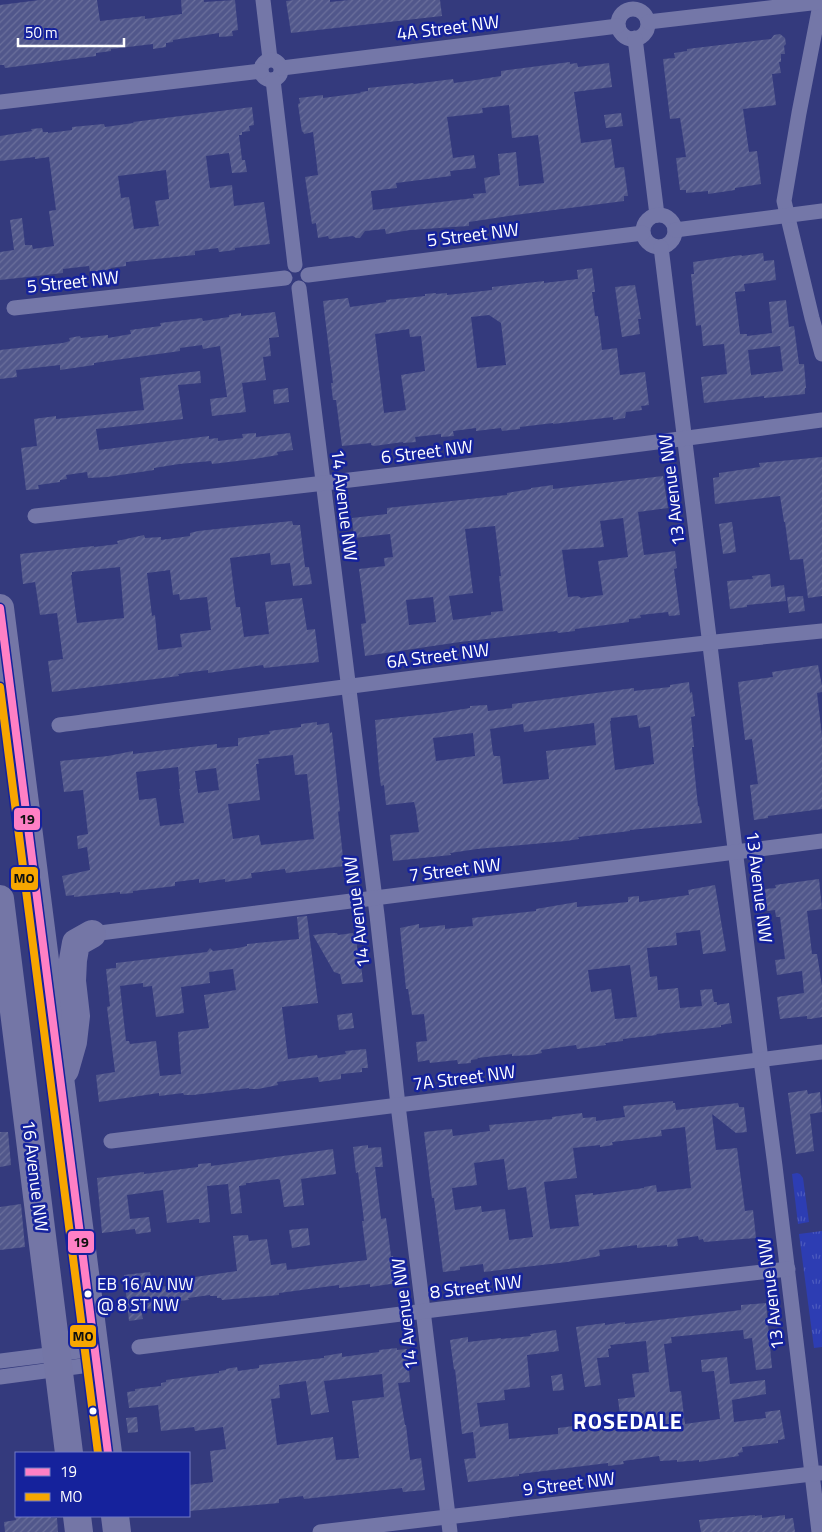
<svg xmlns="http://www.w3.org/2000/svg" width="822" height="1532" font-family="'Titillium Web',sans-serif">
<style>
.grass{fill:url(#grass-tufts)}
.building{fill:url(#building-hatch);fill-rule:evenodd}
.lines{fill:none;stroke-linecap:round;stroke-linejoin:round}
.street{stroke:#7477a8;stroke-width:15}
.highway{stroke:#7476a6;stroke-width:28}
.bus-1-casing{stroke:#15229c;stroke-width:11}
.bus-2-casing{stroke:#15229c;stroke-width:11}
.bus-1{stroke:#ff80c5;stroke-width:8}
.bus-2{stroke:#f7a600;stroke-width:8}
.bus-dot{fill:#fff;stroke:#15229c;stroke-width:2}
.labels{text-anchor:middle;stroke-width:5;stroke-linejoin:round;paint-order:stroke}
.bus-label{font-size:17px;fill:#fff;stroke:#15229c;text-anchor:start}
.street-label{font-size:18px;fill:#fff;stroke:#15229c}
.district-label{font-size:22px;font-weight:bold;letter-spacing:1px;fill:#fff;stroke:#15229c}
.line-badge{stroke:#15229c;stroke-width:2}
.pale-badge-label{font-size:14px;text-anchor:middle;font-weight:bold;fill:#111}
</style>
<defs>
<pattern id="grass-tufts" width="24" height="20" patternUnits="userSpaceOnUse" patternTransform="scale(1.25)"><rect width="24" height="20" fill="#2d3db3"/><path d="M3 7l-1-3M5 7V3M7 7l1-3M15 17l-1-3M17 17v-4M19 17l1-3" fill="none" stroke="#4c5abe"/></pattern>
<pattern id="building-hatch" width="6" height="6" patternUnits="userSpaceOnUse" patternTransform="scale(1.25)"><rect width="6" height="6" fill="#51578b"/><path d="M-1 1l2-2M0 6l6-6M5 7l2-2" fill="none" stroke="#6b709c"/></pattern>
</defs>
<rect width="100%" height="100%" fill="#343a7d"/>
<g class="grass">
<polygon points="797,1173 800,1174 803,1178 809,1222 798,1224 792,1174"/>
<polygon points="822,1231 822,1347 814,1348 799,1234"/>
</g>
<g class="building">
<polygon points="40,0 97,0 100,21 145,16 145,19 182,14 181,0 204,0 204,2 235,0 238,30 232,31 233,36 219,37 219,33 173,40 173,42 166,43 166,47 153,49 153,44 111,49 111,51 96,53 96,56 5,68 4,65 0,65 0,5"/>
<polygon points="294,0 330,0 330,2 349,0 440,0 442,16 291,33 286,1"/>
<polygon points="780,34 785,38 786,44 784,46 785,54 781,54 781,62 779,62 781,73 772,74 776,105 743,109 749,152 757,151 761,184 735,188 735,190 708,194 708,191 686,193 686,190 680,190 676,158 686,157 680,118 670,119 663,59 675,58 674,53 687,51 687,49 771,39 774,35"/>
<path d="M570 62V64L577 63 578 67 609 63 612 87 574 92 581 143 611 139 615 168 624 167 628 196H624V201L515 215 469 222V226L453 227 410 230 386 234 385 229 365 231 360 238H356L353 236 329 239 328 236 318 238 316 223 312 224 305 177 318 175 313 132 304 134 303 131 302 132 298 104 300 103 299 98 323 95V98L361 93 360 92 368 91V88L413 83 414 84 453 79 454 83 476 80 501 76V71ZM509 105 512 138 538 135 544 183 519 186 516 152 498 154 500 175 484 178 486 193 473 194 474 198 373 210 371 191 397 188 396 183 451 176 450 171 476 168 474 155 453 158 447 117 483 113 482 108Z"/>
<path d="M252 107 254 125 249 126 250 131 242 132V135H239L242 160H245L247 172 232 173 229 153 206 156 210 188 232 185 234 206 264 202 270 244 235 248V250L219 252 218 248 195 251V255L126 262V266L110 268 111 269 90 272 89 266 63 269V273L0 280V252L14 250 10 220 22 218 25 245H32L33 249 54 246 49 211 56 210 49 157 35 159V157L0 161V136L32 131 31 129 42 128 43 132H48V133L72 130V127L104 124 105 127 134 123 133 122ZM166 170 169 199 155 201 159 226 134 229 129 197 121 198 118 176Z"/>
<polygon points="621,113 623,126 606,128 604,115"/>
<path d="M763 253 764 261 774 260 776 280 744 284 745 291 735 292 740 334H747V336L772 333 769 302 786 300 789 327 794 326 799 364H804L806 388H805V394L764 398V396L704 403 701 377 727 374 724 344 703 346 701 325 696 326 691 274H694L693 262 741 255 742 256ZM780 346 783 371 751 375 748 350Z"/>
<path d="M592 268 595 292H592L595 316H598L602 350 617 348 620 375 645 372 649 405 641 406 642 410 626 412 625 418 613 420V417L553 424V423L520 427V429L502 431 501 428 476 431V428L453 431 454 436 441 437V434L415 437 416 442 403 443V442L374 446 371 445V443L342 446 336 400H333L331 383H333L323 301 348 298 350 307 386 302V300L425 296V294L436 293V294L447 293V295L492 290V287L544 281V283L578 279 577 270ZM489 315 501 323 506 365 477 368 471 317ZM409 329 410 337 421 336 425 371 401 375 406 410 384 413 375 334Z"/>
<polygon points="635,285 641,319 638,319 640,334 622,337 615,287"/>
<polygon points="275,312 279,337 269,338 271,356 263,357 266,380 242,383 246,412 212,416 210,399 227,397 220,346 203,349 202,345 180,348 180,351 94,363 94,365 60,370 60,365 16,370 17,377 0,379 0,350 63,343 70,341 69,338 80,336 81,338 108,335 108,338 131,334 130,330 161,326 160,323 202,318 203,321 229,317 229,315 241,313 241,316"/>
<polygon points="200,371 201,383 178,385 183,419 96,429 99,450 209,436 209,439 218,438 218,441 243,438 242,434 256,433 256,437 290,433 293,450 277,452 278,455 254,459 212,464 211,461 179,464 154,468 154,470 107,477 88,478 87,472 66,475 67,479 60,480 60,482 38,485 39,489 26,490 21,448 37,446 34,419 56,416 56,419 144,410 140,378"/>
<polygon points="288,388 289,402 274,404 273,390"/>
<polygon points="822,457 822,596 808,598 803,559 790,560 785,522 784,522 780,496 715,504 713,478 719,477 719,473 760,467 759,463"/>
<path d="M663 476 668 508 638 512 644 555 675 551 677 568 674 569 680 615 669 616 668 612 640 615 641 618 629 619V622L575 629V631L558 633 557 631 460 642 365 656 361 624 366 623 359 569 385 566 384 558 393 557 390 534 354 538 352 518 387 514V508L507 495V493L531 489V488L553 485V489ZM623 518 628 557 598 561 603 595 581 598 578 596 568 597 562 550 604 547 600 521ZM495 526 501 576H499L503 611 491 612V615L453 620 449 596 473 593 465 529ZM433 597 436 622 409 625 406 600Z"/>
<path d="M292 521 293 525H300L305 567H309L312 584 293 586 290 563 271 565 270 553 230 558 236 607H240L244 637 269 634 265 602 302 598 307 630 315 629 319 662 264 668 263 665 208 673V670L184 673 178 674 179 676 52 692 48 661 63 659 57 613 40 615 35 582 23 584 20 554 94 546V547L118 544 117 541 144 535 145 538 161 537V540L190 536V533L198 531ZM120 567 124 618 77 623 71 575H72V572ZM170 570 173 595 179 594 180 600 207 597 211 630 180 634 182 647 158 650 155 615 152 616 147 573Z"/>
<polygon points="732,522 736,552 723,554 719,524"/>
<polygon points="770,574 771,587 784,585 786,601 747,605 747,607 730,609 727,581 753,579 752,576"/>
<polygon points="803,596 805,611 789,613 787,597"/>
<polygon points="818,665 822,686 822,692 817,693 822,736 822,809 768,816 768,818 754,820 750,785 758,784 752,739 745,740 738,682 773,677 772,672"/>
<path d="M689 682 690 693 692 692 695 716 691 717 694 747H692L698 806H699L702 823 630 830V831L578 837 579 839 566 841 477 849 450 853 451 855 393 861 390 835 419 832 416 810 414 802 386 805 384 785 381 786 379 771 375 720 438 713 470 708V706L487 705 488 711 512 708V704L634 688V691L670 687V685ZM637 715 639 728 650 726 654 764 615 770 610 721H611V718ZM594 723 596 745 546 751 549 779 503 784 500 756H494L493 754 490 729 523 724 524 732ZM473 733 475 756 436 761 433 738Z"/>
<path d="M317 722V725L329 723 330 733 332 732 340 811 338 812 344 866 286 873 285 869 251 873 252 878 225 882V879L199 883V879L175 882V886L133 891V893L120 894V892L74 897V895L66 896 62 876 90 870 87 847 78 849 77 836 88 834 83 790 64 792 60 761 108 756 133 751V754L217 744V748L238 746V738H239L270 734 269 731 301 727V724ZM293 755 295 775 307 774 314 839 261 845 259 835 233 839 228 804 260 800 256 764H259L258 759ZM178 767 180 789H179L184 823 160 826 156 798 139 800 136 772ZM216 768 219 790 198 793 195 771Z"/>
<polygon points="819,879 822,909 807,911 812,954 817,954 822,986 822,1017 810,1019 807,1019 807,1016 780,1019 777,997 804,993 802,971 777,975 775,960 785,959 780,917 776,917 775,910 767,911 765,889 776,888 775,885"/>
<path d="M715 885 726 951 703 954 700 930 676 933 677 945 647 948 650 977 657 976 658 990 678 988 680 1008 702 1006 700 990 712 989 714 1002H717V1005L729 1003 732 1023 721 1025V1027L656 1034 657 1035 623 1039V1041L605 1043 606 1045 577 1049 576 1045 541 1050 542 1053 532 1055 512 1056V1054L477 1058 478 1059 471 1060V1063L458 1064 457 1060 430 1063 429 1060 418 1062 416 1042 427 1041 424 1014 412 1015 408 989H406L400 928 419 924V928L445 925V929L473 926 472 918 536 911V909L577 902V907L628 902V897L639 896V902L689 895 688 890ZM630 965 637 1017 615 1019 611 989 591 992 588 970Z"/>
<path d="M307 916 318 1003 282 1007 288 1059 317 1055 318 1058 346 1054 345 1051 366 1049 368 1068H362V1072L341 1074V1079L319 1082 318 1077 277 1082 278 1085 258 1089H249V1088L193 1095H184L183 1093 159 1096V1093L99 1102 96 1075 115 1072 107 1007 110 1006 106 969 116 968V963L207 952 210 948 213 951 238 948 247 946V944L299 939 297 917ZM233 969 236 990 204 995 209 1028 178 1032 181 1074 160 1076 156 1041 130 1044 129 1041H126L120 986 143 983V987L152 986 156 1017 184 1013 181 987 210 983 209 972Z"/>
<polygon points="330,933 337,933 338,935 353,933 354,937 356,937 358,956 360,956 363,982 342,984 340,974 334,972 313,935"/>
<polygon points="352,1013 354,1028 339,1030 337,1015"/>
<polygon points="807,1090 808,1094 820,1092 822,1112 810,1114 814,1151 796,1154 788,1093"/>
<path d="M673 1101V1103H675L676 1110 738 1103 739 1107H744L747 1132 736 1133 712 1114 716 1150 737 1148 745 1211 753 1210 756 1238 704 1242 703 1239 699 1240 698 1236 677 1239 678 1246 667 1247V1245L637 1248V1245L599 1250 600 1256 567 1262 484 1272 483 1264 460 1267V1270L443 1272 434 1198H432L424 1132 452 1129 453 1136 490 1131 489 1125 552 1119V1117L582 1113 583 1118 596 1117V1121L625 1117 623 1106ZM685 1127 691 1188 657 1192 656 1185 644 1187V1188L593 1195V1193L575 1195 579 1226 550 1229 544 1182 577 1178 573 1148 600 1145V1147L613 1145 612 1142 662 1136 661 1130ZM504 1159 508 1190 526 1187 533 1237 509 1240 505 1209 482 1212 481 1206 455 1210 452 1188 477 1185 474 1163Z"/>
<polygon points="0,1132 8,1132 11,1165 0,1167"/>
<polygon points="368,1145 368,1148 381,1147 383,1167 375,1167 381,1219 386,1218 390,1248 391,1256 393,1256 397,1283 370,1287 370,1284 339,1288 339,1285 279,1293 279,1295 222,1300 221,1298 217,1298 217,1296 210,1296 210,1295 188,1298 189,1300 167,1302 167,1306 141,1310 143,1319 129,1321 124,1275 150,1272 152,1288 175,1285 174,1280 237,1271 233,1236 248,1235 249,1241 267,1239 271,1265 286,1263 287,1270 367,1260 362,1221 364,1221 358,1172 356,1173 353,1147"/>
<polygon points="333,1149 336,1174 301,1179 304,1205 284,1207 280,1180 278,1179 249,1183 246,1183 246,1185 239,1186 242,1213 231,1214 228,1184 207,1186 210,1222 199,1223 199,1219 167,1223 163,1190 127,1195 130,1219 149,1217 151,1232 136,1234 135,1229 102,1233 97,1178 144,1172 144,1174 198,1167 198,1164 211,1163 211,1166"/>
<polygon points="21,1204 25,1247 0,1250 0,1207"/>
<polygon points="308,1228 310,1245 292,1248 289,1230"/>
<polygon points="766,1303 772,1368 756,1370 752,1338 744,1339 743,1330 671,1337 672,1343 664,1344 670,1392 681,1391 685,1424 720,1419 714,1371 702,1372 701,1360 727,1357 730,1384 765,1380 766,1394 732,1400 734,1422 766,1418 765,1412 780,1410 785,1439 778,1440 778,1443 742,1447 743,1452 738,1453 739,1456 699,1462 699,1460 677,1462 677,1460 660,1461 659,1456 623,1461 624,1464 608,1466 608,1463 527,1473 519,1474 519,1476 468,1482 464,1459 476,1458 473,1432 462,1434 455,1369 454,1370 450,1340 468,1337 468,1342 501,1338 501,1339 531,1336 530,1334 556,1330 559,1351 527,1355 530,1387 504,1390 505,1400 477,1403 480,1427 508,1423 509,1439 558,1434 558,1428 590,1424 589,1419 620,1415 618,1399 635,1397 632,1374 649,1372 646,1341 610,1345 611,1348 608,1349 609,1357 597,1358 601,1385 585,1387 576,1327 605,1323 605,1325 625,1322 625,1324 717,1313 741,1310 741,1305"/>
<path d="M397 1348V1350L407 1349 410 1382 398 1383 405 1425H406L410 1460 421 1458 425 1490 403 1492 402 1488 304 1499 303 1496 279 1499V1503L189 1511V1485L213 1482 210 1451 226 1449 223 1427 195 1431 194 1427 161 1431 158 1405 129 1408 127 1392 135 1391V1389L161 1386V1383L166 1382V1380L219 1373V1371L226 1370V1369L237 1367 238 1371 259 1368V1365L324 1358V1356L342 1353V1357L379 1352V1350ZM382 1374 384 1397 352 1401 359 1458 336 1460 333 1437 277 1445 271 1399 280 1398 279 1385 306 1381 311 1415 329 1412 324 1381Z"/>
<polygon points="562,1374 564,1390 553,1391 551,1376"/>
<polygon points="137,1417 138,1432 128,1433 126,1418"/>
<polygon points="755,1515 755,1516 762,1515 762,1518 785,1515 785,1519 793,1518 795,1532 701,1532 699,1520"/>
<polygon points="15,1516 51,1516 51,1518 57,1518 58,1532 5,1532 4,1522 16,1520"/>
</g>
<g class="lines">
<g class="street">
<polyline points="263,0 270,59"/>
<polyline points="821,0 799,113 784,201 812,318 822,354"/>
<circle cx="633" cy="24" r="15"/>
<polyline points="648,22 820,2"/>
<polyline points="635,38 657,215"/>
<circle cx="271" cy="70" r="10"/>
<polyline points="282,68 618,26"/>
<polyline points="273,80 295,265"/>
<polyline points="0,102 261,71"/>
<circle cx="659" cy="231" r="16"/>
<polyline points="675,230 822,211"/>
<polyline points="661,247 761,1060 775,1166 819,1532"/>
<polyline points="308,275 643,233"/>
<polyline points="299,288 377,915 398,1105 450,1532"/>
<polyline points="14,308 285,278"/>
<path d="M35 516C298 487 560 456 822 420"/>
<path d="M59 725C313 691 567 656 822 631"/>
<polyline points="92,934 822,841"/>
<polyline points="111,1141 822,1052"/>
<polyline points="139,1347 441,1309 788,1269"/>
<polyline points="0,1361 95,1349"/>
<polyline points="0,1377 97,1364"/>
<polyline points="320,1532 820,1473"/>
</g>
<g class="highway">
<polyline points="0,608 108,1453"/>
<polyline points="0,899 69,1453"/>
<polyline points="65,1070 73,1042 76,1016 72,981 73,960 76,943 92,934"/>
<polyline points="77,1516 79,1532"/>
<polyline points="115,1516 117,1532"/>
</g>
<defs>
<polyline id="bus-1" points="0,608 108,1453"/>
<polyline id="bus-2" points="0,687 98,1453"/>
</defs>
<use href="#bus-1" class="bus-1-casing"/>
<use href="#bus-2" class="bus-2-casing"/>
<use href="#bus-1" class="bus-1"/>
<use href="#bus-2" class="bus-2"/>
</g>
<g class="bus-dot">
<circle cx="88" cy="1294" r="4.5"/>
<circle cx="93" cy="1411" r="4.5"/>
</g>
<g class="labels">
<g class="bus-label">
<text x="97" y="1290">EB 16 AV NW<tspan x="97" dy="21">@ 8 ST NW</tspan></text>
</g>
<g class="street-label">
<text transform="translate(448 28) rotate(-7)" y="6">4A Street NW</text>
<text transform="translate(473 235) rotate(-7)" y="6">5 Street NW</text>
<text transform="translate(73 282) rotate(-6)" y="6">5 Street NW</text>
<text transform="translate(427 452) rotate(-7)" y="6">6 Street NW</text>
<text transform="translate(672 490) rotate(-97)" y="6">13 Avenue NW</text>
<text transform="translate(344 505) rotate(83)" y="6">14 Avenue NW</text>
<text transform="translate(438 656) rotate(-7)" y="6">6A Street NW</text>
<text transform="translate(455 870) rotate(-7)" y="6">7 Street NW</text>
<text transform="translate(759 887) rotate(83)" y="6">13 Avenue NW</text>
<text transform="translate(357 912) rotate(-97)" y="6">14 Avenue NW</text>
<text transform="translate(464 1078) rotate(-7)" y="6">7A Street NW</text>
<text transform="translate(35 1176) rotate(83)" y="6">16 Avenue NW</text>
<text transform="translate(476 1287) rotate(-7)" y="6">8 Street NW</text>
<text transform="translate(771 1294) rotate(-97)" y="6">13 Avenue NW</text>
<text transform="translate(405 1314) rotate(-97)" y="6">14 Avenue NW</text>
<text transform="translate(569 1484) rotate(-7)" y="6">9 Street NW</text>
</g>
<g class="district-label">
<text x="628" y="1429">ROSEDALE</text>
</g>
</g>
<g class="line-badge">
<rect x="13" y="807" width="28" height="24" rx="5" fill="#ff80c5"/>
<rect x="10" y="866" width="29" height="25" rx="5" fill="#f7a600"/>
<rect x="67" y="1230" width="28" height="24" rx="5" fill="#ff80c5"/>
<rect x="69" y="1324" width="28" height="24" rx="5" fill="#f7a600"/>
</g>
<g class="pale-badge-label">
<text x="27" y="824">19</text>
<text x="24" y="883">MO</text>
<text x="81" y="1247">19</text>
<text x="83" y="1341">MO</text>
</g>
<rect x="15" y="1452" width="175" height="65" fill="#15229c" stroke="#737ac4"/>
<rect x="25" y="1468" width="25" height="8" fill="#ff80c5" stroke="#737ac4"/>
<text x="60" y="1477" font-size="15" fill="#ffffff">19</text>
<rect x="25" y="1493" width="25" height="8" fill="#f7a600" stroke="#737ac4"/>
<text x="60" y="1502" font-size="15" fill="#ffffff">MO</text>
<path d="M18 38v8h106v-8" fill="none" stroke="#ffffff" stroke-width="2.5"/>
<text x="25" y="38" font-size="15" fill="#ffffff" stroke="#15229c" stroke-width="4" paint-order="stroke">50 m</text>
</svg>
